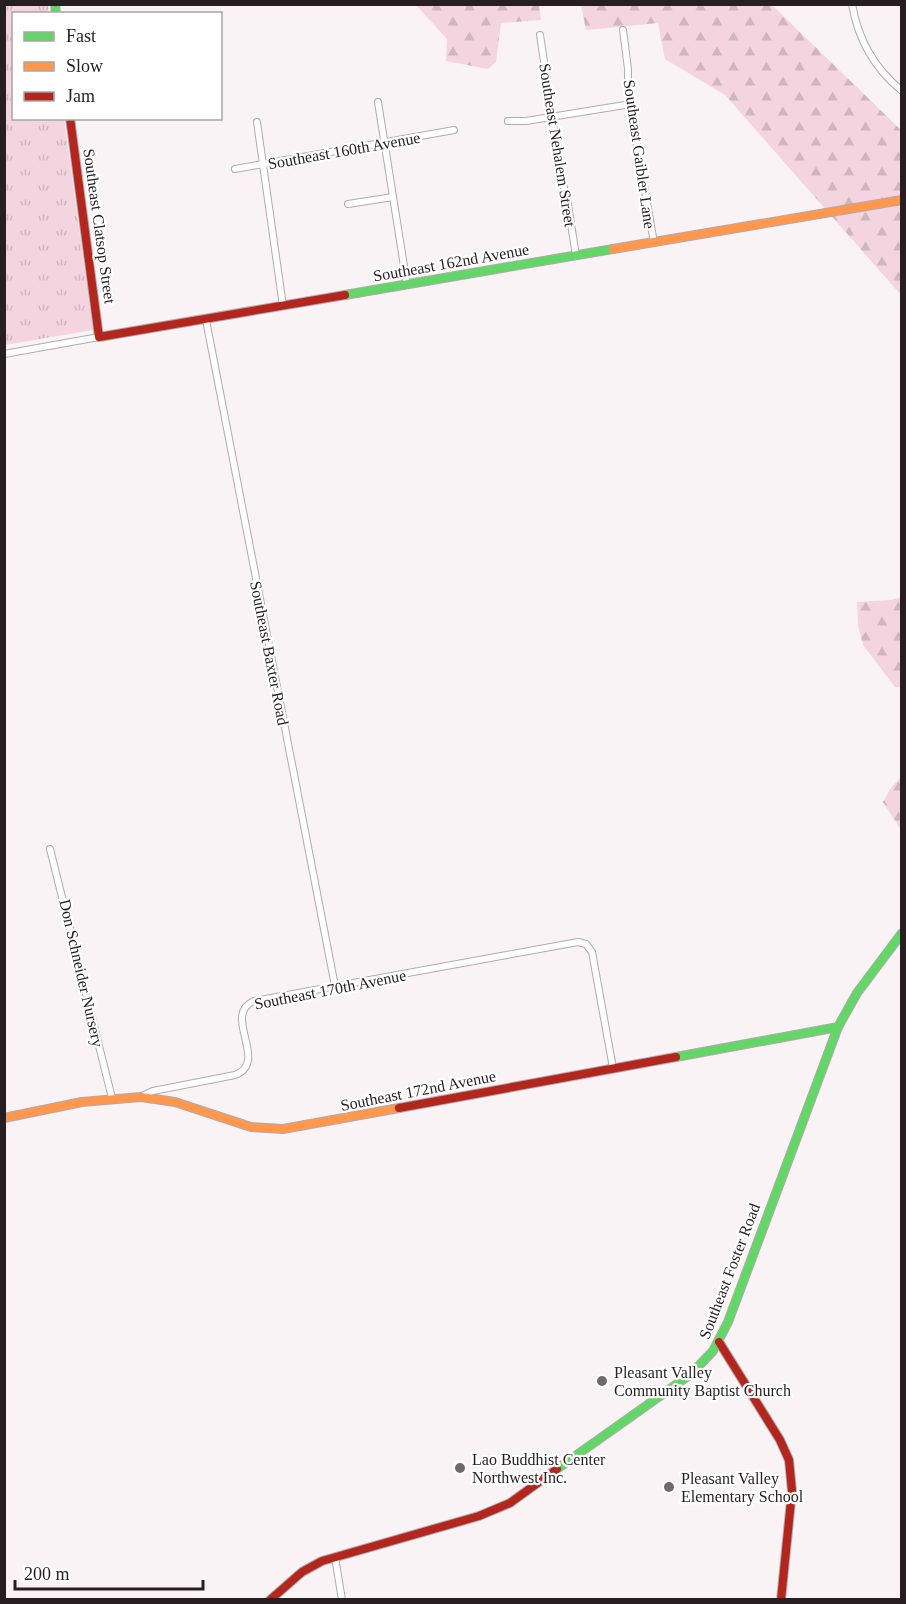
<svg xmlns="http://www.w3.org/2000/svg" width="906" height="1604" font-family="'Times New Roman',serif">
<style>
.forest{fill:url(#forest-firs)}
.park{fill:url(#park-tufts)}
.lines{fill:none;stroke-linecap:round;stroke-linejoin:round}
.street-casing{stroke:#b2abad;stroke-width:8}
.fast-casing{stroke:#b2abad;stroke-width:10}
.slow-casing{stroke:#b2abad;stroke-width:10}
.jam-casing{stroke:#b2abad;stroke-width:10}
.street{stroke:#fefdfe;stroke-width:6}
.fast{stroke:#63d668;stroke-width:8}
.slow{stroke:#ff974d;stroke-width:8}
.jam{stroke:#b3261e;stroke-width:8}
.poi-dot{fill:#70696b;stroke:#fff;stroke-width:2}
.labels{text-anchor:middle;stroke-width:4.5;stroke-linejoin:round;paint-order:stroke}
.street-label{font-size:16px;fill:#261e21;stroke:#fff}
.poi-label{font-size:16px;fill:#261e21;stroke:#fff;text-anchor:start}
</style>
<defs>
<pattern id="forest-firs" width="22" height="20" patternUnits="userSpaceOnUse" patternTransform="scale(1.5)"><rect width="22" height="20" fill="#f4d4de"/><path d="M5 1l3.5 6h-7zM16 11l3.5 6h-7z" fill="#d1b6be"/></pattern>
<pattern id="park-tufts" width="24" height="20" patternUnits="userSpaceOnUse" patternTransform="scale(1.5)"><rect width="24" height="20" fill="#f4d4de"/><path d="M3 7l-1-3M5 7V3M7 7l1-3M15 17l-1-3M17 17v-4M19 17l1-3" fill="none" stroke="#d1b6be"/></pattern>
</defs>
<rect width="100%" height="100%" fill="#faf3f5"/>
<g class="forest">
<polygon points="416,5 539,5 541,20 501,23 496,62 488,69 446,61 447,39"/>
<polygon points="581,5 772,5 901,130 901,295 725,95 665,59 658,23 586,30"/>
<polygon points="901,597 901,687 895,687 863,645 858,626 857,602 891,600"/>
<polygon points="901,777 901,830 883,802 890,789"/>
</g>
<polygon class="park" points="5,4 48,5 49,13 14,14 14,118 64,119 93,330 5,345"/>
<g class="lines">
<defs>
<g id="street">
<path d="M852 4C858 40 874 68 902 91"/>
<polyline points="623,30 628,69 628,93 654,243"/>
<polyline points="540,35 562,181 567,198 576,256"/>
<polyline points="378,102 407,285"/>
<polyline points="508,121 526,121 631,104"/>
<polyline points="257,122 283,306"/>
<polyline points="235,169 454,130"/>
<polyline points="348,204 393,197"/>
<polyline points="206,320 335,986"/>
<polyline points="4,354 99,337"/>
<polyline points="50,849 112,1098"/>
<path d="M142 1096 153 1091 235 1075C270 1062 221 1015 254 1001L578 942 586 944 592 952 613 1068"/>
<polyline points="335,1557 342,1600"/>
</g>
<g id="fast">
<polyline points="55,4 56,14"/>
<polyline points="345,295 613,249"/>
<polyline points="676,1057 838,1027 857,993 902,933"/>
<polyline points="557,1469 691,1374 713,1351 728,1322 838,1027"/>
</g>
<g id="slow">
<polyline points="613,249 902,200"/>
<polyline points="4,1118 82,1102 141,1097 175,1102 251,1127 283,1129 399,1108"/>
</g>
<g id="jam">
<polyline points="70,118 99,337 345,295"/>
<polyline points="399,1108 676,1057"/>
<polyline points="719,1342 780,1440 789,1460 792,1491 781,1600"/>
<polyline points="270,1600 302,1572 322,1561 479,1516 510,1503 557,1469"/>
</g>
</defs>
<use href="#street" class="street-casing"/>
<use href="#fast" class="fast-casing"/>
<use href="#slow" class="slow-casing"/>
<use href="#jam" class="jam-casing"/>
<use href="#street" class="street"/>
<use href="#fast" class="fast"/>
<use href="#slow" class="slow"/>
<use href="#jam" class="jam"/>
</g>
<g class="poi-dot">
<circle cx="602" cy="1381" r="6"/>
<circle cx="460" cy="1468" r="6"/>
<circle cx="669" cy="1487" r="6"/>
</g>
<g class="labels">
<g class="street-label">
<text transform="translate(558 145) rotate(81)" y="6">Southeast Nehalem Street</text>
<text transform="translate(344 150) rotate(-10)" y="6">Southeast 160th Avenue</text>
<text transform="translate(640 154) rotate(82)" y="6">Southeast Gaibler Lane</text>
<text transform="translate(100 226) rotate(82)" y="6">Southeast Clatsop Street</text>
<text transform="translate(451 262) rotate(-10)" y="6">Southeast 162nd Avenue</text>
<text transform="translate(270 653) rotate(79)" y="6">Southeast Baxter Road</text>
<text transform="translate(82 973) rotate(77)" y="6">Don Schneider Nursery</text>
<text transform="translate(330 989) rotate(-11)" y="6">Southeast 170th Avenue</text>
<text transform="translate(418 1090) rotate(-11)" y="6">Southeast 172nd Avenue</text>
<text transform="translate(729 1271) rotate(-69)" y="6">Southeast Foster Road</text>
</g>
<g class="poi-label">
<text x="614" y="1378">Pleasant Valley<tspan x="614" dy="18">Community Baptist Church</tspan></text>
<text x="472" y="1465">Lao Buddhist Center<tspan x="472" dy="18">Northwest Inc.</tspan></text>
<text x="681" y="1484">Pleasant Valley<tspan x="681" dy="18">Elementary School</tspan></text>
</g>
</g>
<rect width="906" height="1604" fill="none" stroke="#261e21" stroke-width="12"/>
<rect x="12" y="12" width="210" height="108" fill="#ffffff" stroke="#a8a5a6" stroke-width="1.5"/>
<rect x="24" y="32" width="30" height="9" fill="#63d668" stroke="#a8a5a6" stroke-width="1.5"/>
<text x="66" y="42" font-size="18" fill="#261e21">Fast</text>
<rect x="24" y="62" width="30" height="9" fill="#ff974d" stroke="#a8a5a6" stroke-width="1.5"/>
<text x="66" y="72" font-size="18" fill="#261e21">Slow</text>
<rect x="24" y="92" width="30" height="9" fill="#b3261e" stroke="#a8a5a6" stroke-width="1.5"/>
<text x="66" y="102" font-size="18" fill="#261e21">Jam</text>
<path d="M15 1580v9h188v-9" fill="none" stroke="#261e21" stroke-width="3"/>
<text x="24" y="1580" font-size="18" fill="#261e21" stroke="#ffffff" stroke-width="4.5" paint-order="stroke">200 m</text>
</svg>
